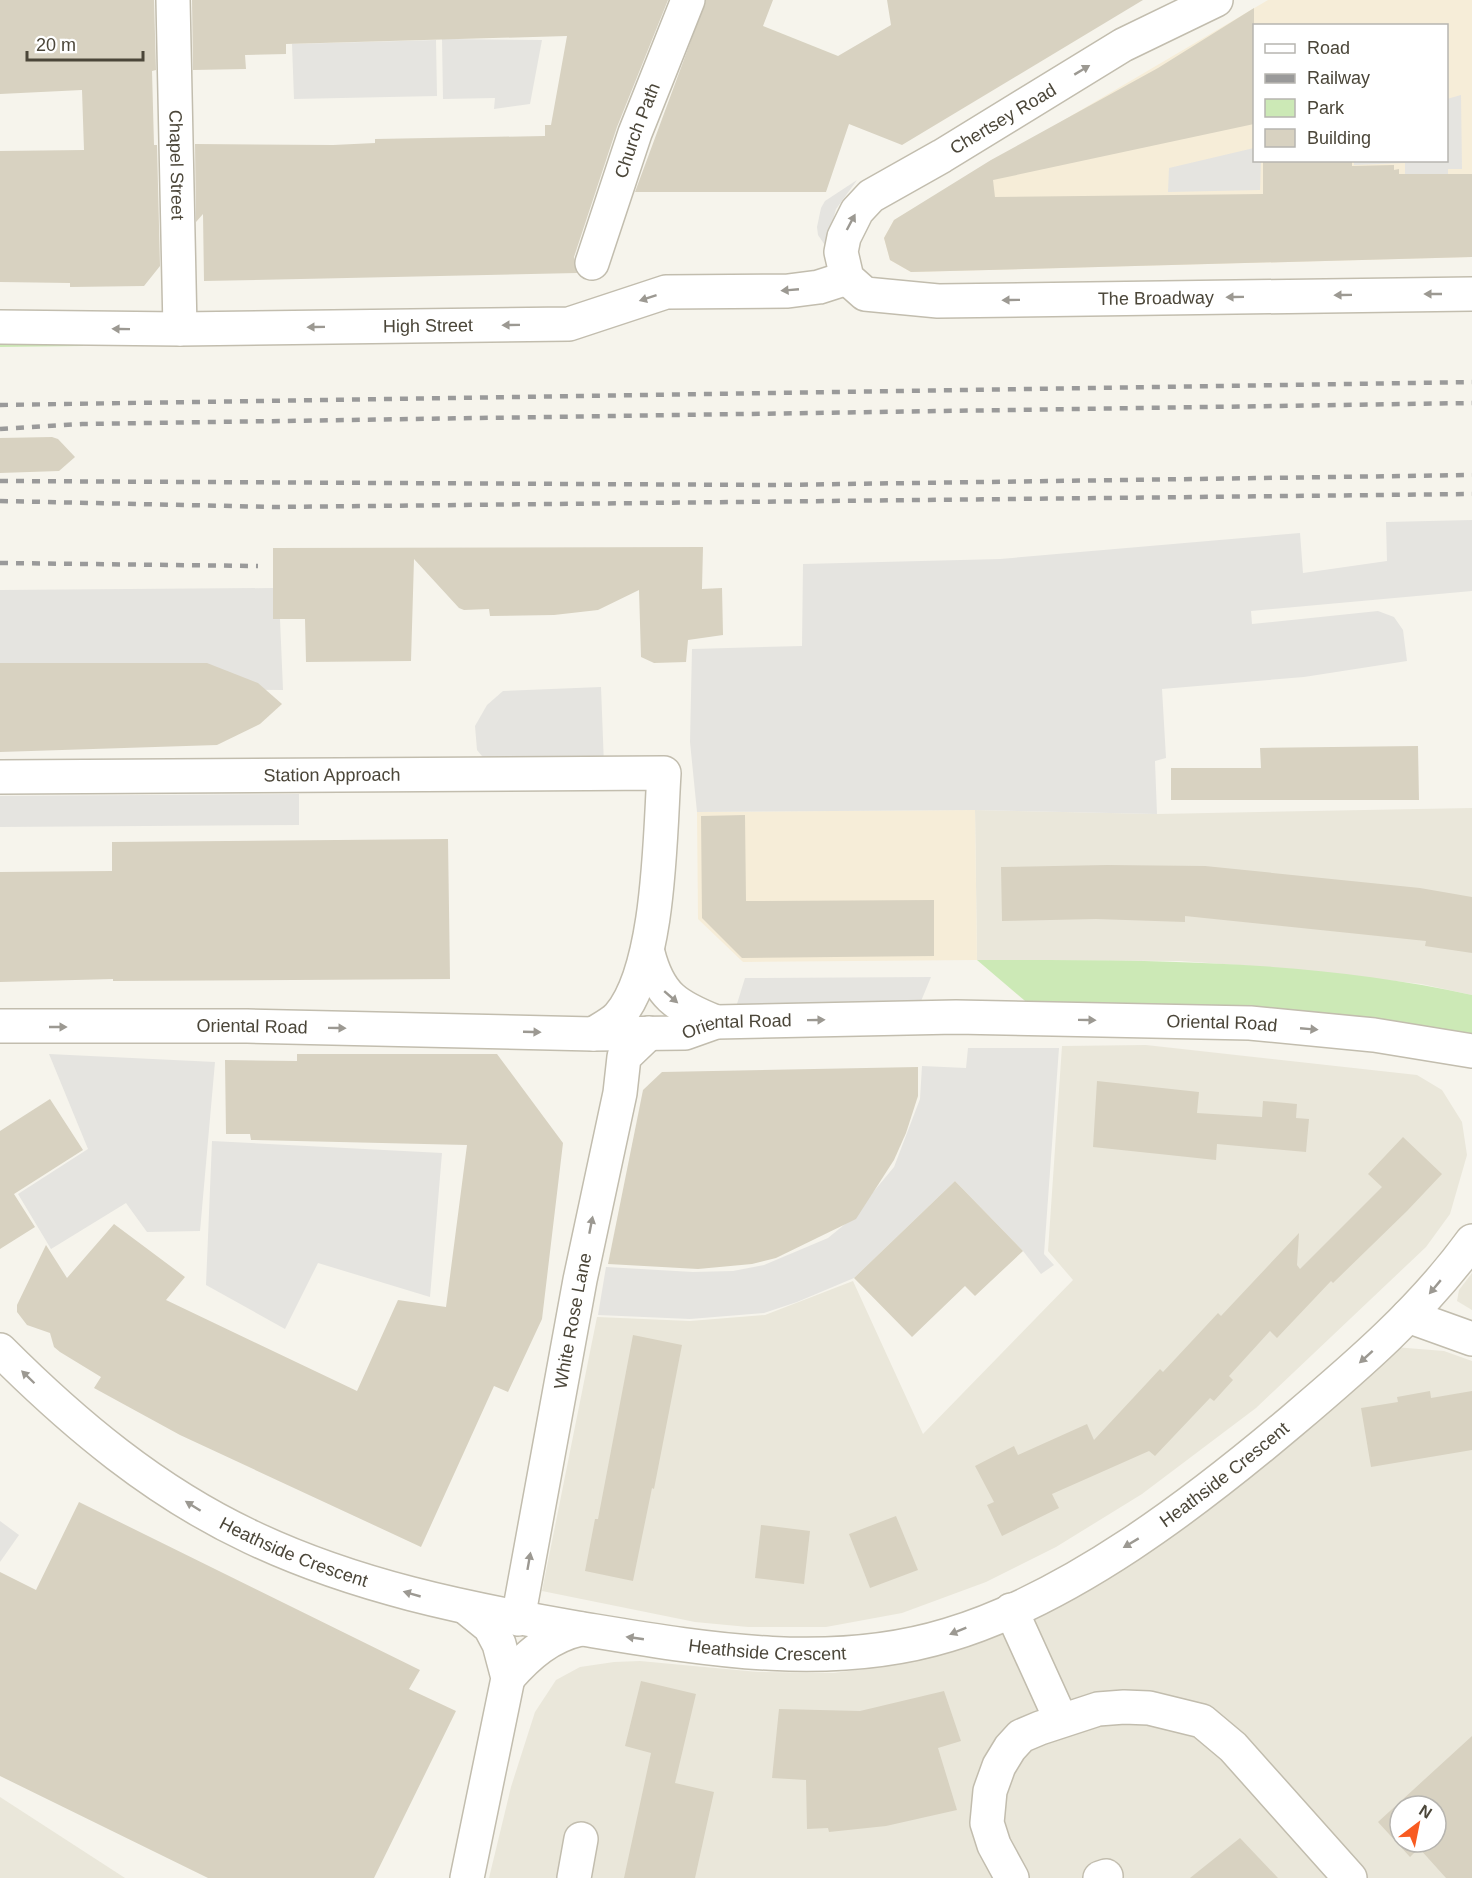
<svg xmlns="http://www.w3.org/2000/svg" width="1472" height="1878" font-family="Arial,sans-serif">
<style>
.residential{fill:#eae7da;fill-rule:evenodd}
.commercial{fill:#f6edd8;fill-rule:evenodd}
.green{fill:#cce9b6}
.parking{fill:#e5e4e0}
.building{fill:#d8d2c1;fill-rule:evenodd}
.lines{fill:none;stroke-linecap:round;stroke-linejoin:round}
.minor-casing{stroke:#c2bdae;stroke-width:36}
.minor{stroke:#fff;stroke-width:33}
.rail{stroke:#9a9a9a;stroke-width:4.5;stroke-dasharray:8 8;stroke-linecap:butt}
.oneway{fill:#9c9992}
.labels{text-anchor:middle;stroke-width:6;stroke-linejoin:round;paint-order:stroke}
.street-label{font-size:18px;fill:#4b4639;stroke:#fff}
</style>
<rect width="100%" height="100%" fill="#f6f4ec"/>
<g class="residential">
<polygon points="1472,808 1472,995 1421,984 1292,969 1180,961 977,960 975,810 1157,814"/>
<polygon points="1146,1045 1417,1075 1442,1090 1462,1122 1467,1155 1450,1214 1426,1247 1256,1408 1142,1494 1056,1547 986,1582 902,1613 826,1627 748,1627 695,1622 542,1591 597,1317 690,1321 765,1315 853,1281 923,1434 1073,1280 1048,1251 1062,1046"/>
<polygon points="1472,1273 1472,1310 1457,1301 1459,1290"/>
<path d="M1394 1347 1444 1351 1472 1361V1878H489L511 1787 535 1712 556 1680 580 1667 614 1662 640 1661 758 1672 834 1673 892 1665 940 1653ZM1400 1806H1436V1842H1400Z"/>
<polygon points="0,1797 125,1878 0,1878"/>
</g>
<g class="commercial">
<path d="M1268 0H1472V257L911 272 890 260 884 238 894 220ZM1254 26H1446V160H1254Z"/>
<polygon points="975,810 977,960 743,962 698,919 697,812"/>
</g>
<g class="green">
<polygon points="0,338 83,341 83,346 0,347"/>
<path d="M977 960C1143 960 1310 959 1472 995V1038L1031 1006Z"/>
</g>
<g class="parking">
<polygon points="442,39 542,40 530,104 494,109 495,98 443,99"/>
<polygon points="436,40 437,96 294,99 292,44"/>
<polygon points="1461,95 1462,169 1448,169 1448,192 1405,194 1405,163 1354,165 1354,161 1446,160 1447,99"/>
<polygon points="1254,148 1254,160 1261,161 1260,190 1168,192 1169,168"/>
<polygon points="857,180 836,209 832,224 831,254 818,235 817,227 821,208 825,201"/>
<polygon points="1472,520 1472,591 1251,611 1252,624 1378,611 1394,617 1403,630 1407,661 1304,677 1162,689 1166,758 1155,761 1157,814 975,810 697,812 690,742 692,649 802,646 803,564 1000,559 1300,533 1303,573 1387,561 1386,522"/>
<polygon points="273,588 280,619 283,690 0,687 0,590"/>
<polygon points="601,687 604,765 486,761 477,750 475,726 487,705 503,691"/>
<polygon points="299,794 299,825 0,827 0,796"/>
<polygon points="931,977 919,1006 736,1007 745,978"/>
<polygon points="968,1048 1059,1048 1044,1254 1054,1265 1041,1274 1023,1251 955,1181 854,1278 797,1302 764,1313 690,1319 598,1315 606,1267 693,1272 733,1271 764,1265 828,1238 850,1220 894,1167 920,1099 922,1066 966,1068"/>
<polygon points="49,1054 215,1062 200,1231 147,1232 126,1203 51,1249 18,1194 88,1149"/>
<polygon points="212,1141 442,1153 430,1297 318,1263 285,1329 206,1285"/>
<polygon points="0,1521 19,1535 0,1562"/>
</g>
<g class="building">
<polygon points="0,0 154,0 156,70 152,71 154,145 157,145 160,266 144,286 70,287 70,283 0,282 0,151 84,150 82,90 0,94"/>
<polygon points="192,0 668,0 617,127 574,257 577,273 204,281 203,214 196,222 195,144 333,145 375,143 375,139 545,136 545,125 551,125 567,36 286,44 286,54 245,55 246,69 193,70"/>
<polygon points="706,0 773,0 763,26 838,56 891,25 887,0 1143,0 902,145 849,124 826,192 635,192"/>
<polygon points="1254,8 1254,124 993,180 995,197 1263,194 1263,160 1352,160 1352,166 1394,165 1394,170 1399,169 1399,174 1472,174 1472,257 911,272 890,260 884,238 894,220 991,160 1158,68"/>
<polygon points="52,437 58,439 75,457 59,471 0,473 0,438"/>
<polygon points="703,547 702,589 722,588 723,635 688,640 686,662 654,663 641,657 639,590 598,610 554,615 490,616 489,609 464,610 459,608 414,559 411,661 306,662 305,619 273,619 273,548"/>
<polygon points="0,663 207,663 258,683 282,704 260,724 217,745 0,752"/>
<polygon points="1418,746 1419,800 1171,800 1171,768 1261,768 1260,748"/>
<polygon points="745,815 746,901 934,900 934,956 742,958 702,918 701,816"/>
<polygon points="448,839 450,979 113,981 113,979 0,982 0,872 112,871 112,842"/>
<polygon points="1107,865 1205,866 1420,888 1472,897 1472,953 1425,946 1426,941 1185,916 1185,922 1096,919 1002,921 1001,867"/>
<polygon points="297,1054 497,1054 563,1143 542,1319 508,1392 494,1386 421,1547 180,1435 94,1388 101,1377 60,1352 54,1347 50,1333 27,1325 17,1312 17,1305 46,1245 67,1278 114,1224 185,1277 166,1300 357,1391 398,1300 446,1307 467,1145 251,1140 250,1134 226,1134 225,1060 297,1061"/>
<polygon points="918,1067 918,1096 906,1133 894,1160 856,1219 776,1258 752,1264 698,1269 608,1264 643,1090 662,1072"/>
<polygon points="1097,1081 1199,1092 1197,1113 1262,1117 1263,1101 1297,1104 1296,1118 1309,1119 1306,1152 1217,1144 1216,1160 1093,1147"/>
<polygon points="50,1099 83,1150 14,1194 35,1227 0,1249 0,1131"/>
<polygon points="1403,1137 1442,1174 1407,1211 1333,1283 1331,1281 1277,1338 1270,1331 1229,1376 1233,1380 1214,1401 1210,1398 1155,1456 1149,1451 1052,1494 1059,1508 1002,1536 987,1505 994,1502 975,1466 1014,1446 1018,1455 1087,1424 1094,1440 1160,1369 1163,1372 1218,1313 1221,1316 1299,1233 1297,1265 1300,1269 1382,1187 1368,1174"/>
<polygon points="955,1181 1023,1251 975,1296 965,1286 912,1337 854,1278"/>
<polygon points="633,1335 682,1345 654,1489 652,1488 633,1581 585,1571 595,1519 598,1519"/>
<polygon points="1430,1391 1431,1398 1472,1391 1472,1450 1371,1467 1361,1408 1398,1402 1397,1397"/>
<polygon points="79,1502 420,1670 409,1689 456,1711 374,1878 208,1878 0,1776 0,1572 36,1590"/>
<polygon points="896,1516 918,1570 870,1588 849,1534"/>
<polygon points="761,1525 810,1531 804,1584 755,1578"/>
<polygon points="641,1681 696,1694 675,1783 714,1792 695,1878 624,1878 651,1753 625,1746"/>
<polygon points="944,1691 961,1741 938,1748 957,1810 886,1826 829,1832 828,1828 807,1829 806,1780 772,1778 779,1709 860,1711"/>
<path d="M1472 1736V1878H1446L1419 1848 1410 1857 1378 1822ZM1400 1806H1436V1842H1400Z"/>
<polygon points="1240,1838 1278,1878 1190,1878"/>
</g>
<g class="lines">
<defs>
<g id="minor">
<path id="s1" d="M173 0 180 329"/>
<path id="s2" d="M1216 0 1123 45 942 156 871 196 857 211 844 237 841 252 847 278 865 294 938 301 1472 294"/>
<path id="s3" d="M592 263 635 133 688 0"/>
<path id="s4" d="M0 327 180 329 569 324 666 292 788 291 819 287 847 278"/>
<path id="s5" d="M0 777 664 773C660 835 660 968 619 1016 613 1023 601 1029 593 1034"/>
<path d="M648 953C659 996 676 1006 716 1022"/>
<path id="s6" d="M0 1026H247L593 1034 685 1033 716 1022 956 1017 1250 1023 1374 1035 1472 1051"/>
<polyline points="1408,1316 1472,1339"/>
<path id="s7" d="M0 1350C74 1424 155 1492 251 1537 354 1586 466 1609 577 1628 699 1648 827 1672 948 1635 1071 1598 1195 1503 1292 1421 1357 1366 1422 1310 1472 1241"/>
<polyline points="1011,1610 1061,1720"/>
<path id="s8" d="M518 1619 580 1280 620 1093 624 1057 649 1033"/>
<path d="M508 1678C529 1654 550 1636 581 1629"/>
<polyline points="467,1878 508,1678 499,1644 490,1627 469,1610"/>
<polyline points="574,1878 581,1839"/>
<polyline points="1012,1878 994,1845 987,1823 990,1791 999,1766 1010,1748 1021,1736 1040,1728 1098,1709 1124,1707 1149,1708 1202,1721 1233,1747 1350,1878"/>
<polyline points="1100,1878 1106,1876"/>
</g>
</defs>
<use href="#minor" class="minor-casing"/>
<use href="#minor" class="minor"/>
<g class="rail">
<polyline points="0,405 1472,382"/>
<polyline points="0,429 82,424 1472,403"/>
<polyline points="0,481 774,485 1472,475"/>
<polyline points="0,501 276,507 1472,494"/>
<polyline points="0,563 258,566"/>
</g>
</g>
<defs><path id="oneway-solid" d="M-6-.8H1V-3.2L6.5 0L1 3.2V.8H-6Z" transform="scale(1.5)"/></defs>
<g class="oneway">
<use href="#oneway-solid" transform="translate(1082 70) rotate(-31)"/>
<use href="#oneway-solid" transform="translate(851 222) rotate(-62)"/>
<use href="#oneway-solid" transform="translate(790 290) rotate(175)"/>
<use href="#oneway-solid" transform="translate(1433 294) rotate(180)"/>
<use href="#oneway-solid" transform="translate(1343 295) rotate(179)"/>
<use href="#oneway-solid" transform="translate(1235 297) rotate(179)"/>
<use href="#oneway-solid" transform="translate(648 298) rotate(162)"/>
<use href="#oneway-solid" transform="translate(1011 300) rotate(179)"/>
<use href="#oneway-solid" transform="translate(511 325) rotate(179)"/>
<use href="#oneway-solid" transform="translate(316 327) rotate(179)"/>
<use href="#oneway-solid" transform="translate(121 329) rotate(-179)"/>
<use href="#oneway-solid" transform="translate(671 997) rotate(41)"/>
<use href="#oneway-solid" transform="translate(816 1020) rotate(-1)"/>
<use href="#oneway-solid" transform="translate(1087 1020) rotate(1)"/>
<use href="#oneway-solid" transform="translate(58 1027)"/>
<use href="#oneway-solid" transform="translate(337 1028) rotate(1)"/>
<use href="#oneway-solid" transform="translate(1309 1029) rotate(5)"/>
<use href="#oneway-solid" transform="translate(532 1032) rotate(2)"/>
<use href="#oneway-solid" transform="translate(591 1225) rotate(-79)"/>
<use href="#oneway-solid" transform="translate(1435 1287) rotate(130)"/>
<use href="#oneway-solid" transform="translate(1366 1357) rotate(138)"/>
<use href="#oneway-solid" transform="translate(28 1377) rotate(-136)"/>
<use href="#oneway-solid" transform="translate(193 1506) rotate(-148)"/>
<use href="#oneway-solid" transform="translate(1131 1543) rotate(149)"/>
<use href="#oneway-solid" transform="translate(529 1561) rotate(-80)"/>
<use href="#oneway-solid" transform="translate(412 1594) rotate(-164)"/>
<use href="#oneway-solid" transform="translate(958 1631) rotate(158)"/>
<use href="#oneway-solid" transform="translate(635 1638) rotate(-172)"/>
</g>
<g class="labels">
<g class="street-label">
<text transform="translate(1003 119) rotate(-31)" y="6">Chertsey Road</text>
<text dy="6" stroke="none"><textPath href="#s3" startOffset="140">Church Path</textPath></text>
<text dy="6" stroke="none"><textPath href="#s1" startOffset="165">Chapel Street</textPath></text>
<text dy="6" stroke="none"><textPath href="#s2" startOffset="804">The Broadway</textPath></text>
<text dy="6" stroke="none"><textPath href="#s4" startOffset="428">High Street</textPath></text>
<text dy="6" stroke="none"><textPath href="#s5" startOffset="332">Station Approach</textPath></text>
<text dy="6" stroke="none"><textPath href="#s6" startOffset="1224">Oriental Road</textPath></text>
<text dy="6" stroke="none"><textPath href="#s6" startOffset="252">Oriental Road</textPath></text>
<text dy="6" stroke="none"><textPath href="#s6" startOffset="738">Oriental Road</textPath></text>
<text dy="6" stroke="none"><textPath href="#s8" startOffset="303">White Rose Lane</textPath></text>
<text dy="6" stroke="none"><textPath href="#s7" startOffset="1350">Heathside Crescent</textPath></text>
<text dy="6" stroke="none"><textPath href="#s7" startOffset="360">Heathside Crescent</textPath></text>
<text dy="6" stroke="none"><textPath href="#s7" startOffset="846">Heathside Crescent</textPath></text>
</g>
</g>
<rect x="1253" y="24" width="195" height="138" fill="#ffffff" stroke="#b7b5b0" stroke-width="1.5"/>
<rect x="1265" y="44" width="30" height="9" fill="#ffffff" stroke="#b7b5b0" stroke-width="1.5"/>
<text x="1307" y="54" font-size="18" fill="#4b4639">Road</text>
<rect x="1265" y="74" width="30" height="9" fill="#9a9a9a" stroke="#b7b5b0" stroke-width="1.5"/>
<text x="1307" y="84" font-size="18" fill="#4b4639">Railway</text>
<rect x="1265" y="99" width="30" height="18" fill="#cce9b6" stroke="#b7b5b0" stroke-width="1.5"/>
<text x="1307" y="114" font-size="18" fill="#4b4639">Park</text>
<rect x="1265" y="129" width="30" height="18" fill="#d8d2c1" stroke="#b7b5b0" stroke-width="1.5"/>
<text x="1307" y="144" font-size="18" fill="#4b4639">Building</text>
<g transform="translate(1418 1824) rotate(32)"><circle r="28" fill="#ffffff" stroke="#b7b5b0" stroke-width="1.5"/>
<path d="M0-4.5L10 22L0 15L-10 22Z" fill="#f85b21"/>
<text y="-9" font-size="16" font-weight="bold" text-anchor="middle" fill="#4b4639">N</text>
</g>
<path d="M27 51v9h116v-9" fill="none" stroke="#4b4639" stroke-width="3"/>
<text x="36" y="51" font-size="18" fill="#4b4639" stroke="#ffffff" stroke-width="4.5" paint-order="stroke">20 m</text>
</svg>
